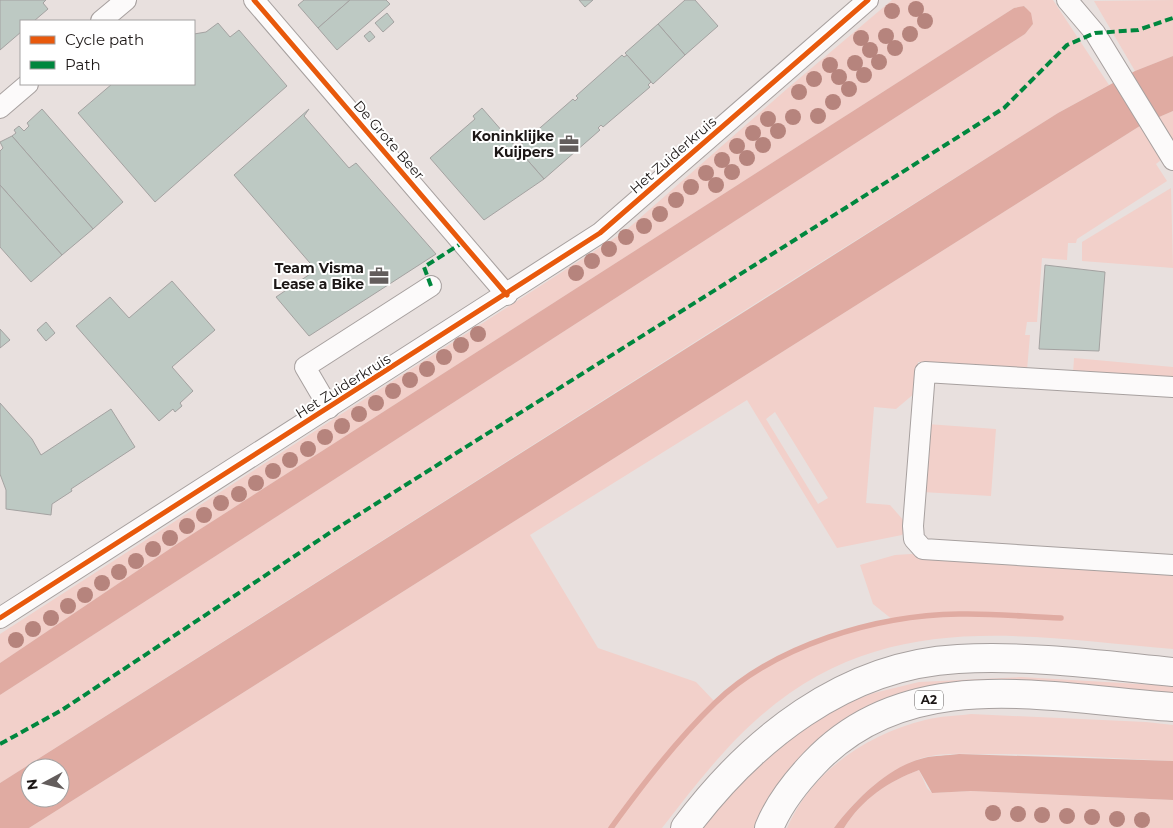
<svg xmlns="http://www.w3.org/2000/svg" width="1173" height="828" font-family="Montserrat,sans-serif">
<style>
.green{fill:#f2d0ca;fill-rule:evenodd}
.water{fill:#e0aba2;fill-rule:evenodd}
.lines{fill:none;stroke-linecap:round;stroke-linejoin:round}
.stream{stroke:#e0aba2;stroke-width:5.5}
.building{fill:#bdc9c3;stroke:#a4a2a1}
.minor-casing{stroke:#a7a09f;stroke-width:22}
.highway-casing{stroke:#a7a09f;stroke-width:30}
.minor{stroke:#fcfafa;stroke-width:20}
.highway{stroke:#fcfafa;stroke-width:28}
.quiet{stroke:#00873e;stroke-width:4;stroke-dasharray:8 4;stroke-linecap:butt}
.cycleway-casing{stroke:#fff;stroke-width:8}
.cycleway{stroke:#e8590c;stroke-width:5}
.tree{fill:#b6847d}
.labels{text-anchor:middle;stroke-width:4;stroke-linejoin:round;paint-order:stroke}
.shield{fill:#fff;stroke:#605d5c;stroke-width:1}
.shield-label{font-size:12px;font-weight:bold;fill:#1c1716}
.poi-label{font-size:14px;font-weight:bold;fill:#1c1716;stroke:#fff;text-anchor:end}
.street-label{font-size:14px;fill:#1c1716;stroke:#fff}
</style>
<rect width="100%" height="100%" fill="#e8e0de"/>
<g class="green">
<polygon points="892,0 1053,0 1109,85 1058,113 794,279 0,783 0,695 1025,34 1033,24 1025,6 1014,8 180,542 0,663 0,634 624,232 788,88"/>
<polygon points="1173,0 1173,56 1135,71 1094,1"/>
<path d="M1173 111V143L1157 153 1161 160 1156 164 1167 181 1077 239 1076 243H1068L1067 260 1042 258 1037 322H1027L1025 335H1030L1027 370 918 362 915 393 896 409 874 407 866 503 890 505 905 522V531L902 535 837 548 747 400 530 535 598 648 696 682 715 702C728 693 739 682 752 673 792 647 847 629 893 620L873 604 860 565 895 555 911 554 1173 573V649C1020 636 882 607 756 720 721 751 691 791 662 828H29L1143 124ZM775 412 828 498 818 504 766 419Z"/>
<polygon points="1171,188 1173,268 1082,261 1082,242"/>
<polygon points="1074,358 1173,367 1173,380 1073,373"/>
<polygon points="927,424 996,429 991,496 922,492"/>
<polygon points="1021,677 1173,686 1173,695 880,706 762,828 698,828 774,746 838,706 874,693 919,682"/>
<path d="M971 714 1146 722 1173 725V761C1111 758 1049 754 987 754 967 754 942 752 922 758 886 770 856 798 834 828H787C811 772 867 734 925 720 940 716 956 716 971 714Z"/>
<path d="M919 770 927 788 932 793 971 791 1173 800V828H844C862 799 889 781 919 770Z"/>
</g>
<g class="water">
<polygon points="1024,6 1031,13 1033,24 1025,34 0,695 0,663 180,542 1014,8"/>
<path d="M1173 56V111L1143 124 29 828H0V783L1058 113 1135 71ZM30 768H60V798H30Z"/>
<path d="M959 754 1173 761V800L971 791 932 793 919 770C889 781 862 799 844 828H834C855 800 889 766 924 758 935 755 947 756 959 754Z"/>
</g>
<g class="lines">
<path class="stream" d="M611 828C643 784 676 741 715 703 775 645 877 615 959 614 993 613 1027 617 1061 618"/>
</g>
<g class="building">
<polygon points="0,0 46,0 43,3 48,9 34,21 21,21 21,32 0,50"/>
<polygon points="304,0 350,0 318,28 298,5"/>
<polygon points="350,0 386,0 390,4 337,50 318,28"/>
<polygon points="579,0 593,0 585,7"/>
<polygon points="685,0 695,0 718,26 685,55 658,24"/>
<polygon points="387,13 394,22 383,32 375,23"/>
<polygon points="218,23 230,37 239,30 287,86 155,202 78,113 112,84 194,84 194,34 206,32"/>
<polygon points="658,24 685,55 653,84 625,53"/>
<polygon points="370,31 375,37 369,42 364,36"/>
<polygon points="622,55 624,57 627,55 651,82 648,85 650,87 603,127 601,125 598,128 600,130 544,179 517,148 573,99 575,101 578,98 576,96"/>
<polygon points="482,108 544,179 484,220 430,158 475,119 473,116"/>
<polygon points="42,109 123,202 93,229 12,136 16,133 14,130 19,126 24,131 29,126 27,123"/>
<polygon points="309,109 304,116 349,168 356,163 436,254 309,336 276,297 316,270 234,175"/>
<polygon points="12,136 93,229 62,255 0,185 0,151 3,148 0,142"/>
<polygon points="0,185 62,255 31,282 0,247"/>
<polygon points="1045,265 1105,272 1099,351 1039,349"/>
<polygon points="172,281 215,330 172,367 193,391 180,403 182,406 175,412 173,409 159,421 76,326 110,297 129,318"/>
<polygon points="46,322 55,333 46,341 37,330"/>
<polygon points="0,329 10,340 0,348"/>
<polygon points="0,403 32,439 41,455 111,409 135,447 71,489 72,491 52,504 51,515 6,509 6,490 0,474"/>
</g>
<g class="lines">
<defs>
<g id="minor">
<polyline points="254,0 507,295"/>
<polyline points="1067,0 1095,33 1173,160"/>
<polyline points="101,21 126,0"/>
<polyline points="0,108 28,84"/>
<polyline points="1173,387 925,372 913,526 914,539 923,549 1173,565"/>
<polyline points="329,408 305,367 431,286"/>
<polyline points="0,618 600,233 868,0"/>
</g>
<g id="highway">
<path d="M685 828C751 740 844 665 958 659 1030 655 1102 665 1173 672"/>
<path d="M769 828C779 803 795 783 814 763 909 662 1051 699 1173 707"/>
</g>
</defs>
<use href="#minor" class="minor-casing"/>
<use href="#highway" class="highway-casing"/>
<use href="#minor" class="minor"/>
<use href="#highway" class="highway"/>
<g class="quiet">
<polyline points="431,286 424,267 462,243"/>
<polyline points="0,744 62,710 331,532 1004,108 1067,45 1095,33 1138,30 1173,18"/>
</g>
<defs>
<g id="cycleway">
<polyline points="254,0 507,295"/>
<polyline points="0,618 600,233 868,0"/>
</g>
</defs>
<use href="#cycleway" class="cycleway-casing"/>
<use href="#cycleway" class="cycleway"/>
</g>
<g class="tree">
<circle cx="916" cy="9" r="8"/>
<circle cx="892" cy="11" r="8"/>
<circle cx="925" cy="21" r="8"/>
<circle cx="910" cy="34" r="8"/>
<circle cx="886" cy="36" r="8"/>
<circle cx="861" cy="38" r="8"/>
<circle cx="895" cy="48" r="8"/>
<circle cx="870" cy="50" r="8"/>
<circle cx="879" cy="62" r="8"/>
<circle cx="855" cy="63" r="8"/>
<circle cx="830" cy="65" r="8"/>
<circle cx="864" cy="75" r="8"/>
<circle cx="839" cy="77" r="8"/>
<circle cx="814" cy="79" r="8"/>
<circle cx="849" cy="89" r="8"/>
<circle cx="799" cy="92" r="8"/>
<circle cx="833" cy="102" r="8"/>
<circle cx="818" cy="116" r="8"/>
<circle cx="793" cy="117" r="8"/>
<circle cx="768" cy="119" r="8"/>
<circle cx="778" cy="131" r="8"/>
<circle cx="753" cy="133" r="8"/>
<circle cx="763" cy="145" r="8"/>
<circle cx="737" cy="146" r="8"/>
<circle cx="747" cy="158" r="8"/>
<circle cx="722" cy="160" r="8"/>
<circle cx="732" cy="172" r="8"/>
<circle cx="706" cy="173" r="8"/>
<circle cx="716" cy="185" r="8"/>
<circle cx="691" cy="187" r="8"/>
<circle cx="676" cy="200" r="8"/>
<circle cx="660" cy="214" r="8"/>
<circle cx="644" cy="226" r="8"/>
<circle cx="626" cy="237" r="8"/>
<circle cx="609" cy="249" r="8"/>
<circle cx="592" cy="261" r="8"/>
<circle cx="576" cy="273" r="8"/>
<circle cx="478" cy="334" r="8"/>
<circle cx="461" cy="345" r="8"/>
<circle cx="444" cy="357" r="8"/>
<circle cx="427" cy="369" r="8"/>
<circle cx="410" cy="380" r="8"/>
<circle cx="393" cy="391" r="8"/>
<circle cx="376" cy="403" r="8"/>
<circle cx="359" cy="414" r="8"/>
<circle cx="342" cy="426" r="8"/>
<circle cx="325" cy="437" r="8"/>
<circle cx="308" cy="449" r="8"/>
<circle cx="290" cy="460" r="8"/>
<circle cx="273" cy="471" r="8"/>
<circle cx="256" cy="483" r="8"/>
<circle cx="239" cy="494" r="8"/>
<circle cx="221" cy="503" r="8"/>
<circle cx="204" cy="515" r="8"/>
<circle cx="187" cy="526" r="8"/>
<circle cx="170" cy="538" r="8"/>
<circle cx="153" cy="549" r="8"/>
<circle cx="136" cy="561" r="8"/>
<circle cx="119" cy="572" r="8"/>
<circle cx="102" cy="583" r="8"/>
<circle cx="85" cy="595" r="8"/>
<circle cx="68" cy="606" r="8"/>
<circle cx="51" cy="618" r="8"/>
<circle cx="33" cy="629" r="8"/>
<circle cx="16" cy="640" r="8"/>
<circle cx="993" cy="813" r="8"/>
<circle cx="1018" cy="814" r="8"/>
<circle cx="1042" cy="815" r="8"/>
<circle cx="1067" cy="816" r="8"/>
<circle cx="1092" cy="817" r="8"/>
<circle cx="1117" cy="819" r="8"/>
<circle cx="1142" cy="820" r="8"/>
</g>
<defs>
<symbol id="office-bare" viewBox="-9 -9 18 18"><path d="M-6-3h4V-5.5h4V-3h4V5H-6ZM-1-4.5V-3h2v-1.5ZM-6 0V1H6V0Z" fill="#635d5c" stroke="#fff" stroke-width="2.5" paint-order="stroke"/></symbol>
</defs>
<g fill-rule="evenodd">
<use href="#office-bare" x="555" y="130" width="28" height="28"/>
<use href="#office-bare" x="365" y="262" width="28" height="28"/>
</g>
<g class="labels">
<rect class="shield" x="915" y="690.5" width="28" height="19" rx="4"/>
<g class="shield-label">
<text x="929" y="704">A2</text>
</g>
<g class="poi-label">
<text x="554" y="141">Koninklijke<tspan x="554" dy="16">Kuijpers</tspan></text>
<text x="364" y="273">Team Visma<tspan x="364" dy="16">Lease a Bike</tspan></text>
</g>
<g class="street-label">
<text transform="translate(389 140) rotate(49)" y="5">De Grote Beer</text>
<text transform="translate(673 155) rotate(-41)" y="5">Het Zuiderkruis</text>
<text transform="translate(343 386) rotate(-32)" y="5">Het Zuiderkruis</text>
</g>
</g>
<rect x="20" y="20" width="175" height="65" fill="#ffffff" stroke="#a4a2a2"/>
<rect x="30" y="36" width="25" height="8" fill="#e8590c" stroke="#a4a2a2"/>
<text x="65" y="45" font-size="15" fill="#1c1716">Cycle path</text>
<rect x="30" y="61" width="25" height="8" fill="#00873e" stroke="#a4a2a2"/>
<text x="65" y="70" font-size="15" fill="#1c1716">Path</text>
<g transform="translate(45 783) rotate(263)"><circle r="24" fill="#ffffff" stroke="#a4a2a2"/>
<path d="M0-4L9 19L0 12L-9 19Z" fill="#635d5c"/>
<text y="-8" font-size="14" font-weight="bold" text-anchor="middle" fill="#1c1716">N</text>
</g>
</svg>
